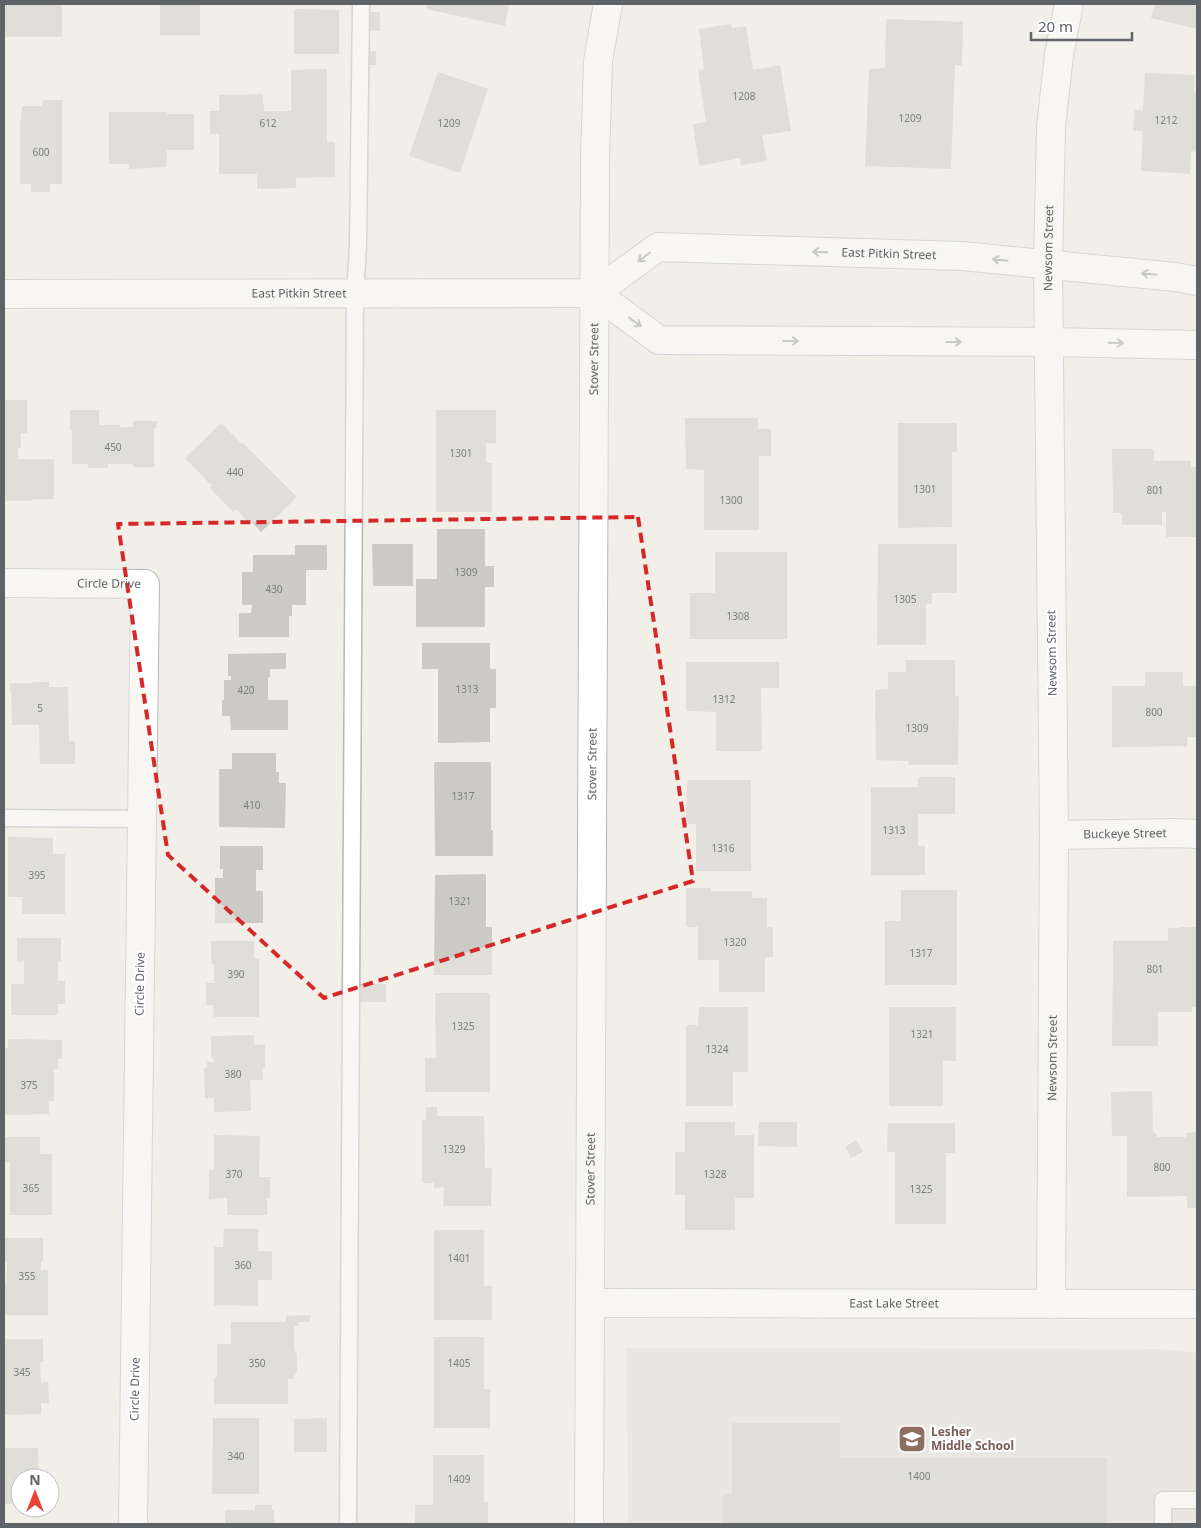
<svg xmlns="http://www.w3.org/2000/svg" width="1201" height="1528" font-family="'Noto Sans',sans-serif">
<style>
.education{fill:#e1ded6}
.building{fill:#cccac5}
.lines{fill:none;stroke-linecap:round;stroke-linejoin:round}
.service-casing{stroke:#b5b8bc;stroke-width:19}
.minor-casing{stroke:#b5b8bc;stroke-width:30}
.tertiary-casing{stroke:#b5b8bc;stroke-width:30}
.service{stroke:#fff;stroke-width:16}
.minor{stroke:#fff;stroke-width:28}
.tertiary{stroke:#fff;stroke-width:28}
.oneway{stroke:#979a9d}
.marked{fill:none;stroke:#d62828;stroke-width:4;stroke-dasharray:10 6;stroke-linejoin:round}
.labels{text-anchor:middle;stroke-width:4.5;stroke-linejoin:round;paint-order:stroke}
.number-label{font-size:10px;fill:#7a7d7f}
.street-label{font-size:12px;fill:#5f6368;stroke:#fff}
.education-label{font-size:12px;font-weight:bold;fill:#785e54;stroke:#fff;text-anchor:start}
</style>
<rect width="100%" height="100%" fill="#f1efe8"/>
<polygon class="education" points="627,1348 1161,1349 1197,1353 1197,1524 628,1524"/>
<g class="building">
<rect x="5" y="4" width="57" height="33"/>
<rect x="160" y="4" width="40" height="31"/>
<polygon points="427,4 509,4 505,26 426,9"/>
<polygon points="1155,4 1197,4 1197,29 1151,18"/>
<polygon points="294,9 339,10 339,54 294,54"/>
<rect x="362" y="12" width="18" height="19"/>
<polygon points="886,19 963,22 962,65 955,65 951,169 865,166 869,69 885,68"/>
<polygon points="731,24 732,28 746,26 753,70 780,65 791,131 762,135 767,161 741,165 740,158 699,166 693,124 706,122 698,70 704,69 699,29"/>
<rect x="362" y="51" width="14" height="14"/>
<polygon points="327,69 327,142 335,142 335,177 296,178 296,188 257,189 257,174 219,174 219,134 210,134 210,111 219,111 219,95 263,94 264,111 291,111 291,70"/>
<polygon points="438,72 488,89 460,173 409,156"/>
<polygon points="1145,73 1195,75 1194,92 1197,93 1197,152 1191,151 1190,174 1141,171 1143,131 1133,130 1135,110 1143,110"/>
<polygon points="43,100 62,100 62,184 50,184 50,192 31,192 31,184 20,184 20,121 21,121 22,106 42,106"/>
<polygon points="109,112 167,112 167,114 194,114 194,150 167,150 166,167 129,169 129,164 109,164"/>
<polygon points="4,400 27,400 27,433 21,433 21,448 18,448 18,459 54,459 54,499 32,499 32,501 4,501"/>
<polygon points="70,410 99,410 99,425 120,425 120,427 133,427 133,421 157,421 157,428 154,428 154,467 133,467 133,464 108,464 108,468 88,468 88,464 72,464 72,431 70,431"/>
<polygon points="436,410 496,410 496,443 486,443 486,463 492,463 492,512 436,512"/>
<polygon points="685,418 758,418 758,429 771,429 771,456 759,456 759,530 704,530 704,470 686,469"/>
<polygon points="221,423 242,444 243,443 297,497 261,532 250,520 248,522 236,509 233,512 210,488 212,486 185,458"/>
<polygon points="898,423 957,423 957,452 952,452 952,527 898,528"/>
<polygon points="1112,449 1154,449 1154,461 1191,461 1191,467 1197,467 1197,537 1166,537 1166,512 1162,512 1162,525 1122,525 1122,513 1113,513"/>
<polygon points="437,529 485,529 485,566 494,566 494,587 485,587 485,627 416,627 416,579 437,579"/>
<polygon points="372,544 413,544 413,586 373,586"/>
<polygon points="878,544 957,544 957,593 932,593 932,604 926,604 926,645 877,645"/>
<polygon points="295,545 327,545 327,570 306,570 306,605 292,605 292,616 289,616 289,637 239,637 239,613 251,613 252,605 242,605 242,572 253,572 253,555 295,555"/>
<polygon points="715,552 787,552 787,639 690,639 690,593 715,593"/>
<polygon points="422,643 490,643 490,669 496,669 496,708 490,708 490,742 438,743 438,669 422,669"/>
<polygon points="286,653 286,669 270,669 270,677 268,677 268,700 288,700 288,730 231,730 230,716 222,716 222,700 224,700 224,680 231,680 231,676 228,676 228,654"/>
<polygon points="906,660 955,660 955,696 959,696 958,765 909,765 908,761 876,760 875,690 888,689 888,672 906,672"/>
<polygon points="686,662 779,662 779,688 761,688 762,751 716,751 716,712 686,711"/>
<polygon points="1145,672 1183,672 1183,686 1197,686 1197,737 1187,737 1187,746 1112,747 1112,686 1145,686"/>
<polygon points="33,682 49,682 49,687 68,687 69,741 75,741 75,764 40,764 39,725 12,725 11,691 10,691 10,683 33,683"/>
<polygon points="232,753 276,753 276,772 279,772 279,783 286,783 285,828 219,827 219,769 232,769"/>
<polygon points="434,762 491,762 491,830 493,830 493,856 435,856"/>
<polygon points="918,777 955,777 955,814 918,814 918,846 925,846 925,875 871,875 871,787 918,787"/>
<polygon points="687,780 751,780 751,871 696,871 696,824 686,824"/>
<polygon points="8,837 53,838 53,854 65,854 65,914 22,914 22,897 8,897"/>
<polygon points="220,846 263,846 263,870 256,870 256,891 263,891 263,923 215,923 215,878 223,878 223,869 220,869"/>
<polygon points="486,874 486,927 492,927 492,975 434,975 435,875"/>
<polygon points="686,888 711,888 711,891 752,891 752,898 767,898 767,927 773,927 773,957 765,957 765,992 719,992 719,960 698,960 698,927 686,927"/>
<polygon points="901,890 957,890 957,985 885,985 885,921 901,921"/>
<polygon points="1180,927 1197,927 1197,1007 1192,1007 1192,1012 1158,1012 1158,1046 1112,1046 1113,941 1168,941 1168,928 1180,928"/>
<polygon points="17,938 61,938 61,961 58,961 58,981 65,981 65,1004 58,1004 58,1015 11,1015 11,984 24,984 24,961 17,962"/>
<polygon points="211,941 254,941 254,959 259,959 259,1017 214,1017 213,1005 206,1005 206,983 214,983 214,964 211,964"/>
<rect x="360" y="984" width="26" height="18"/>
<polygon points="435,993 490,993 490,1092 425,1092 425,1058 436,1058"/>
<polygon points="699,1007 748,1007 748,1072 733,1072 733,1106 686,1106 686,1025 698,1025"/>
<polygon points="889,1007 956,1007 956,1061 943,1061 943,1106 889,1106"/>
<polygon points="254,1035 254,1045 265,1044 265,1068 262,1068 263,1080 250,1080 251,1111 214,1112 214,1098 205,1098 204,1068 207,1068 207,1062 214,1062 214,1058 211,1058 211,1036"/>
<polygon points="8,1039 62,1040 62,1059 58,1059 58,1069 54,1069 54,1101 49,1101 49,1114 4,1115 4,1048 8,1048"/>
<polygon points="1152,1091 1153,1131 1158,1137 1186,1137 1186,1133 1197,1132 1197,1208 1187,1208 1187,1196 1127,1197 1127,1136 1112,1136 1111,1092"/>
<polygon points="426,1107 437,1107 437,1116 484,1116 485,1168 492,1168 491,1206 443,1206 444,1187 434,1188 434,1183 422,1183 422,1120 426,1120"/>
<polygon points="685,1122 735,1122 735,1135 754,1135 754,1198 735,1198 735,1230 685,1230 685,1195 675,1195 675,1152 685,1152"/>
<polygon points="759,1122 797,1122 797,1147 758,1146"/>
<polygon points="888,1123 955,1123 955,1153 946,1153 946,1224 895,1224 895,1152 887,1152"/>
<polygon points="214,1135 260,1136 259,1177 270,1177 270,1198 267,1198 267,1215 227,1215 227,1198 209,1199 209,1170 214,1170"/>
<polygon points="4,1137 40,1137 40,1154 52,1154 52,1215 10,1215 10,1162 4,1162"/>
<polygon points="856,1140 863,1152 851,1158 845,1147"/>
<polygon points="224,1229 258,1229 258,1251 272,1251 272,1280 258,1280 258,1306 214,1305 214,1247 223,1247"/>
<polygon points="434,1230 484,1230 484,1286 492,1286 492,1320 434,1320"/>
<polygon points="4,1238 43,1238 43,1262 41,1262 41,1270 48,1270 48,1315 4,1315 4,1283 6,1283 7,1262 4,1262"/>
<polygon points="310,1315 310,1322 299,1322 299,1326 294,1326 294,1350 297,1354 297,1371 293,1379 288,1379 288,1404 214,1404 214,1377 217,1377 217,1344 231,1344 231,1322 286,1322 286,1316"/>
<polygon points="434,1337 484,1337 484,1389 490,1389 490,1428 434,1428"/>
<polygon points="4,1339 43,1339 43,1362 40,1362 41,1382 48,1382 49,1403 41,1403 41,1414 4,1415"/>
<polygon points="213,1418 259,1418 259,1494 212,1494"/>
<polygon points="327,1418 327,1452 294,1452 294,1419"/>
<polygon points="732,1423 840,1423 840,1458 1107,1458 1107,1524 723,1524 723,1494 732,1494"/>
<polygon points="4,1448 38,1448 39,1478 20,1478 20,1503 4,1504"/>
<polygon points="433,1455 484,1455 484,1502 488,1502 488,1524 415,1524 415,1505 433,1505"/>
<polygon points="255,1505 272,1505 272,1510 274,1510 274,1524 225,1524 225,1510 255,1510"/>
</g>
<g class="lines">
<defs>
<g id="service">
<polyline points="4,818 142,819"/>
<polyline points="348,1524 355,294 358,245 361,4"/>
<polyline points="1163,1524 1163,1500 1197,1500"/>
</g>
<g id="minor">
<path id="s1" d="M4 583 145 584 133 1524"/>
<path id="s2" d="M1054 835 1175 833 1197 834"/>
<path id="s3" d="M590 1303 1197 1304"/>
<path id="s4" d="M1051 1304 1054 835 1048 265 1051 127 1059 55 1069 4"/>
<path id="s5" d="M589 1524 595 160 598 61 608 4"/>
</g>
<g id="tertiary">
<polyline points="595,293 659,340 1049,342 1197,345"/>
<path id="s6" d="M4 294 595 293 658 247 962 256 1175 277 1197 281"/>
</g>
</defs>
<use href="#service" class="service-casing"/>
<use href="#minor" class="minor-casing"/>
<use href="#tertiary" class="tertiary-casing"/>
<use href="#service" class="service"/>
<use href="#minor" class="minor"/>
<use href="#tertiary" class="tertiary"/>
</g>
<defs><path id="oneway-shaft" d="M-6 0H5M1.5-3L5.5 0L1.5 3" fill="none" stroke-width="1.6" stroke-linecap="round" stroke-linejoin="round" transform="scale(1.25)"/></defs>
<g class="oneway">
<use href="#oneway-shaft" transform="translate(820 252) rotate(-178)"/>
<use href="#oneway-shaft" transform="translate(644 257) rotate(143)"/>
<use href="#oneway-shaft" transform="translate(1000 260) rotate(-174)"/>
<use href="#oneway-shaft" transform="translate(1149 274) rotate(-174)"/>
<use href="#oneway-shaft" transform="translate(635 322) rotate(36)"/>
<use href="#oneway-shaft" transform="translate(791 341)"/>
<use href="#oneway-shaft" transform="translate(954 342)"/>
<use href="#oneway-shaft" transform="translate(1116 343) rotate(1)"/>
</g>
<path d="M0 0H1201V1528H0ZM638 517 693 881 324 998 168 855 118 524Z" fill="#f1efe8" fill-opacity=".55" fill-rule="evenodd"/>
<path class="marked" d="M638 517 693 881 324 998 168 855 118 524Z"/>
<defs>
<symbol id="school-square" viewBox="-11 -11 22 22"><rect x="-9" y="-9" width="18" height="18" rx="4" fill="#8d6e63" stroke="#fff"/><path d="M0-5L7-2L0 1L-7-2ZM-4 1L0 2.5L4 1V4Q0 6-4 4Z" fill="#fff"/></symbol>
</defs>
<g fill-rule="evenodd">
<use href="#school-square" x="896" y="1423" width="32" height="32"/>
</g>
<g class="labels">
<g class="number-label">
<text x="744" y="100">1208</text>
<text x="910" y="122">1209</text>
<text x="1166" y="124">1212</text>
<text x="268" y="127">612</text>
<text x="449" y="127">1209</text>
<text x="41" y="156">600</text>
<text x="113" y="451">450</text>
<text x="461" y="457">1301</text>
<text x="235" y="476">440</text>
<text x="925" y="493">1301</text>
<text x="1155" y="494">801</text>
<text x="731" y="504">1300</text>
<text x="466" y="576">1309</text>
<text x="274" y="593">430</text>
<text x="905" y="603">1305</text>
<text x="738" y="620">1308</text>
<text x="467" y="693">1313</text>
<text x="246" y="694">420</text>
<text x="724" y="703">1312</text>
<text x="40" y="712">5</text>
<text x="1154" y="716">800</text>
<text x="917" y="732">1309</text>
<text x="463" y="800">1317</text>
<text x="252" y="809">410</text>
<text x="894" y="834">1313</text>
<text x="723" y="852">1316</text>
<text x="37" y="879">395</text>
<text x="460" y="905">1321</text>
<text x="735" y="946">1320</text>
<text x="921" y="957">1317</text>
<text x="1155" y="973">801</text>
<text x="236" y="978">390</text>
<text x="463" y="1030">1325</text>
<text x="922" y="1038">1321</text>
<text x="717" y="1053">1324</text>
<text x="233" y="1078">380</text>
<text x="29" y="1089">375</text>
<text x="454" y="1153">1329</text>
<text x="1162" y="1171">800</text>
<text x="234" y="1178">370</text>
<text x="715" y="1178">1328</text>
<text x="31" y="1192">365</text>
<text x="921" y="1193">1325</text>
<text x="459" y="1262">1401</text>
<text x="243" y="1269">360</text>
<text x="27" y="1280">355</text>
<text x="257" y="1367">350</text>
<text x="459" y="1367">1405</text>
<text x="22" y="1376">345</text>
<text x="236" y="1460">340</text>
<text x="919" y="1480">1400</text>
<text x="459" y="1483">1409</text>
</g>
<g class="street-label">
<text dy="4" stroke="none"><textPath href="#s4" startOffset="1056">Newsom Street</textPath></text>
<text dy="4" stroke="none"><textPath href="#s6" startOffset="900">East Pitkin Street</textPath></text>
<text dy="4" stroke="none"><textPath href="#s6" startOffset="295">East Pitkin Street</textPath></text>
<text dy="4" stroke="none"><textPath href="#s5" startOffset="1165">Stover Street</textPath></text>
<text dy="4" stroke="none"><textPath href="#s1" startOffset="105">Circle Drive</textPath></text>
<text transform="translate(1052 653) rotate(-91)" y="4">Newsom Street</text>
<text dy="4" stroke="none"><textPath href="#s5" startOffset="760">Stover Street</textPath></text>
<text dy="4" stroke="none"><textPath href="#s2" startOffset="71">Buckeye Street</textPath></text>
<text transform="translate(140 984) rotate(-89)" y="4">Circle Drive</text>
<text dy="4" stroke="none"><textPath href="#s4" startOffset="246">Newsom Street</textPath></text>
<text dy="4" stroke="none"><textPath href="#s5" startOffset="355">Stover Street</textPath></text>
<text dy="4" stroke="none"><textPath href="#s3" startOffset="304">East Lake Street</textPath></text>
<text transform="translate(135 1389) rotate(-89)" y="4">Circle Drive</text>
</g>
<g class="education-label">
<text x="931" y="1436">Lesher<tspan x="931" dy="14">Middle School</tspan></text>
</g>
</g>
<rect width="1201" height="1528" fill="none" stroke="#5f6368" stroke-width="10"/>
<g transform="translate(35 1493)"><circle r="24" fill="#ffffff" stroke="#bfc1c3"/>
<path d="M0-4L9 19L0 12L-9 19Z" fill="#ea4335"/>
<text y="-8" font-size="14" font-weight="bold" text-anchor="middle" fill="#5f6368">N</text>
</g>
<path d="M1031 32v8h101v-8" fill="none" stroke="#5f6368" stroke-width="2.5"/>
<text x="1038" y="32" font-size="15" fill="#5f6368" stroke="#ffffff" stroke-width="4" paint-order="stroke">20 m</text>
</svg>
